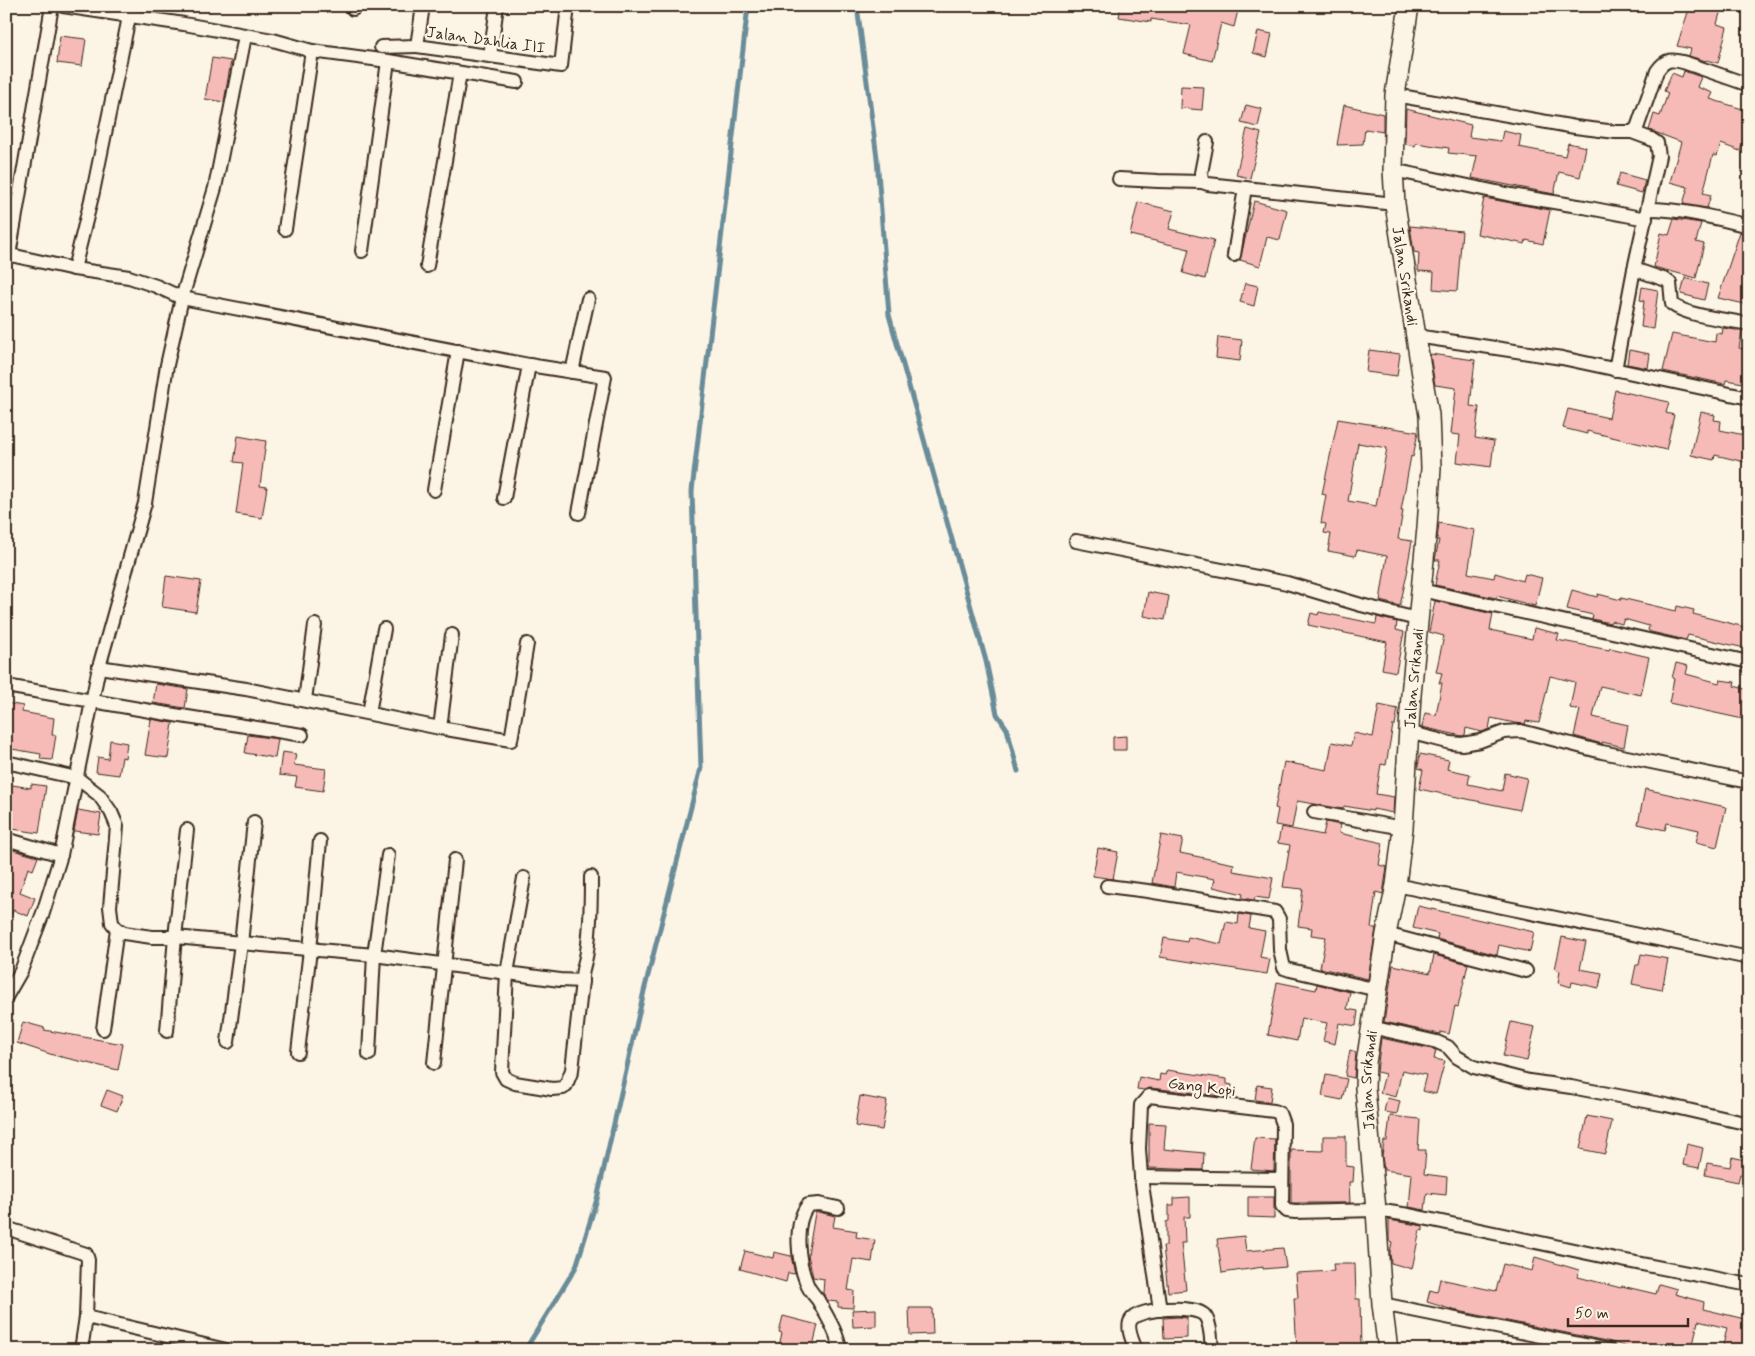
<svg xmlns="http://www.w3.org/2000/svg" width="1755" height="1356" font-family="Mynerve,sans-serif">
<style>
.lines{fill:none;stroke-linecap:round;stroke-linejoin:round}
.stream{stroke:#6a8c99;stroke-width:5}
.building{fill:#f7bbb7;stroke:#3b2a1e;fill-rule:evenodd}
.street-casing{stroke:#3b2a1e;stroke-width:16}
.secondary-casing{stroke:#3b2a1e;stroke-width:22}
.street{stroke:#fcf5e5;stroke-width:12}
.secondary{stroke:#fcf5e5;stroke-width:19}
.labels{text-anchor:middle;stroke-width:4.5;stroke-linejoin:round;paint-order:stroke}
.street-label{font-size:16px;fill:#3b2a1e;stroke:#fcf5e5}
</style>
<rect width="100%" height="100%" fill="#fcf5e5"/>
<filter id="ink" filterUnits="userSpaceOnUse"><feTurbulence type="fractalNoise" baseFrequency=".02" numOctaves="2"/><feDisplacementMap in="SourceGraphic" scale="10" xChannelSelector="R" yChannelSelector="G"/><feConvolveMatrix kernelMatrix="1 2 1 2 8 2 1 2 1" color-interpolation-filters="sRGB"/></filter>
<g filter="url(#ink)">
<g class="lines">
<g class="stream">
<polyline points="857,6 877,158 889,315 986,661 997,714 1007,729 1018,771"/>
<polyline points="525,1350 576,1267 597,1199 644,991 701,768 692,491 748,6"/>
</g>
</g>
<g class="building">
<polygon points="1121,6 1239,6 1234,27 1221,23 1212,61 1184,54 1191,25 1151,19 1151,22 1119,17"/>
<polygon points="1690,6 1722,6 1717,24 1727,27 1718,63 1707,60 1706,61 1689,56 1691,49 1677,46"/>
<polygon points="1258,31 1272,34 1267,57 1253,53"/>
<polygon points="60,36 86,39 82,66 57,63"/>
<polygon points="212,58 231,61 224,102 205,99"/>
<polygon points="1684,71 1701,77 1697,87 1713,93 1710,99 1749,111 1749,125 1740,151 1721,144 1717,156 1713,155 1703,193 1711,195 1707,208 1683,204 1688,187 1670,182 1681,142 1649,130 1654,114 1660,116 1668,93 1664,91 1672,73 1682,77"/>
<polygon points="1181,86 1204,87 1202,110 1180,108"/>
<polygon points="1246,105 1262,109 1258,127 1241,123"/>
<polygon points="1344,105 1383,114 1383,132 1365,129 1363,144 1337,145"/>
<polygon points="1406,109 1471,125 1469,137 1501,141 1503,131 1521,135 1519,147 1565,156 1568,143 1586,147 1580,177 1559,172 1554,194 1472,178 1477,156 1448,153 1449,148 1416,143 1415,146 1405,144"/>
<polygon points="1247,129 1261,133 1250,178 1236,175"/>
<polygon points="1620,173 1645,180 1642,193 1616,186"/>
<polygon points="1484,198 1550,210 1543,244 1526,240 1525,244 1477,234"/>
<polygon points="1254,201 1287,210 1280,240 1267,237 1260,266 1240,260"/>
<polygon points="1138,202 1174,211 1169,229 1214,240 1205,279 1183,273 1189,249 1130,235"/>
<polygon points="1674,219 1701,223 1696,242 1704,244 1696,278 1654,267 1661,233 1669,235"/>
<polygon points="1410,226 1462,231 1457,291 1433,289 1434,272 1418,271 1419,253 1414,252"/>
<polygon points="1740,232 1749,234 1749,277 1744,292 1749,293 1749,305 1718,298"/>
<polygon points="1685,278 1708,284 1704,300 1681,294"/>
<polygon points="1245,283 1258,286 1254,306 1240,302"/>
<polygon points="1642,287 1658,290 1653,329 1641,327 1644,301 1640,300"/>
<polygon points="1723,328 1742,331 1739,348 1749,350 1749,384 1726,380 1725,384 1663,371 1672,334 1715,342 1716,333 1722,334"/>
<polygon points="1218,337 1242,340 1240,361 1216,358"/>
<polygon points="1369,350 1400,354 1397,376 1366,372"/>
<polygon points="1629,350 1650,354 1648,368 1627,364"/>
<polygon points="1430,354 1475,360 1470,406 1479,407 1475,438 1494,441 1491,467 1457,462 1460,435 1451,434 1456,388 1435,385"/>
<polygon points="1615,390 1669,402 1666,413 1674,415 1666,450 1587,431 1587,434 1563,428 1568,409 1609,418"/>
<polygon points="1701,412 1715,415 1714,420 1721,421 1720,430 1749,436 1749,463 1715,455 1714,460 1691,455"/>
<path d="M1338 419 1418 432 1413 457 1411 456 1401 511H1403L1398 539 1412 541 1407 569H1408L1400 606 1380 601 1387 556 1357 550 1355 556 1328 551 1331 534 1324 533 1326 524 1321 523 1326 495 1322 494ZM1358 443 1387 448 1376 506 1348 501Z"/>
<polygon points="238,436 266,441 260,486 267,487 262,518 236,514 243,463 234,462"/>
<polygon points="1439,523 1475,530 1468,573 1494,578 1495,573 1523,581 1525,574 1542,578 1535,606 1497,596 1496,598 1435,585 1440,560 1435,560 1439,540 1437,540"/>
<polygon points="166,576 201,581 196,612 162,607"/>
<polygon points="1572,590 1597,597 1598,594 1621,600 1621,598 1676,611 1677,606 1694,610 1693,614 1749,628 1749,649 1688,635 1686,640 1651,632 1648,630 1649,626 1624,619 1622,624 1611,621 1610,623 1592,619 1593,615 1567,609"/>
<polygon points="1148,592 1169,596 1165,620 1144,616"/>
<polygon points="1435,601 1493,614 1490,630 1532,639 1534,628 1559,634 1557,640 1609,650 1610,648 1649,657 1641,695 1600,686 1593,717 1628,725 1624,747 1602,742 1602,744 1574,736 1580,710 1570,708 1575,682 1550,676 1539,723 1526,721 1525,724 1515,723 1491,718 1489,729 1482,732 1466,728 1465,735 1462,736 1422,727 1425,713 1436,715 1442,683 1439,683 1442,673 1436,672 1444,636 1429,632"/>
<polygon points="1319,612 1376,624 1377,617 1397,622 1396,630 1404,632 1396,672 1382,669 1387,642 1308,625 1311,613 1318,615"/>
<polygon points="1676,663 1688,666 1686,674 1719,683 1720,680 1735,682 1734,686 1749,690 1743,719 1669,703 1674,679 1672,678"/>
<polygon points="156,684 188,689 185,708 153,703"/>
<polygon points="6,703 23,706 22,712 54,718 52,735 56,735 52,760 40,759 41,754 6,748"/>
<polygon points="1379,705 1398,709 1395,725 1393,725 1386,765 1381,764 1376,794 1394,797 1393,813 1373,809 1373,811 1344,806 1343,809 1297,801 1292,828 1275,825 1278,809 1275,808 1284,762 1327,770 1332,742 1351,746 1354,733 1373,737"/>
<polygon points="151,719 173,723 168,758 145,755"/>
<polygon points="248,735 278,739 275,758 245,753"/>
<polygon points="1126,736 1126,750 1113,750 1113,737"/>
<polygon points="110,740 127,743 125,758 122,757 119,775 96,772 98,757 108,759"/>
<polygon points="282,752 296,754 294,765 326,769 323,791 295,787 297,777 279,775"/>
<polygon points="1420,754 1449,760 1447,769 1470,774 1468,784 1502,791 1505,773 1527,778 1520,810 1419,789 1423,770 1418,768"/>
<polygon points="6,784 31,788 31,784 46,786 39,833 6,828"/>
<polygon points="1645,789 1726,807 1717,847 1696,842 1699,830 1667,823 1665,830 1638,824"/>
<polygon points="78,810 101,814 98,834 74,831"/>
<polygon points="1326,822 1340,825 1339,833 1383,843 1379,865 1387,867 1383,894 1376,892 1371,928 1376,928 1368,979 1320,968 1326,937 1311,935 1312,928 1298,926 1303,889 1283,887 1290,845 1278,843 1281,827 1323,835"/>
<polygon points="1161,835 1183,839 1180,853 1234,864 1233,871 1273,878 1269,899 1255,897 1254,900 1242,898 1243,894 1213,887 1215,879 1176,872 1174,887 1152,883"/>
<polygon points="6,848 38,857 33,870 28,868 20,892 35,898 28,916 13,910 8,924 6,924"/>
<polygon points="1098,848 1118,852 1113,879 1093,876"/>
<polygon points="1418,906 1534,932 1530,952 1499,945 1497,955 1437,939 1438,934 1413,928"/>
<polygon points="1239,914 1251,916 1249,928 1265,931 1260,957 1270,959 1267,974 1160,957 1164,938 1187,942 1188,937 1221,944 1226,922 1238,924"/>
<polygon points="1562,937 1586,942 1580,969 1602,973 1599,988 1572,982 1571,987 1558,983 1560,971 1555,969"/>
<polygon points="1641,954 1668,959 1662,990 1632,984 1636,965 1639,965"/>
<polygon points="1434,955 1468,964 1458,1007 1455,1006 1449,1034 1440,1032 1440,1034 1384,1022 1393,965 1430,973"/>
<polygon points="1277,982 1316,990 1317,984 1350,992 1347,1009 1358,1011 1356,1026 1339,1023 1335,1044 1323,1041 1327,1023 1301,1018 1297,1041 1268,1035"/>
<polygon points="23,1022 45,1028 44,1030 123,1044 118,1070 53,1055 17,1043"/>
<polygon points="1511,1022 1535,1027 1527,1061 1503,1056"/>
<polygon points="1381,1038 1436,1050 1434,1059 1445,1061 1436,1094 1422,1091 1426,1075 1402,1070 1396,1097 1380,1093 1385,1074 1377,1072"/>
<polygon points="1350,1050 1356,1052 1354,1078 1345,1076"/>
<polygon points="1167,1070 1227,1079 1227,1084 1232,1085 1230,1097 1150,1088 1144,1090 1137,1089 1139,1077 1159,1081 1160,1074 1165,1075"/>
<polygon points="1326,1075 1347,1079 1342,1100 1322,1096"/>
<polygon points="1257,1085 1272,1087 1270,1102 1255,1100"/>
<polygon points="107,1090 123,1096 117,1111 101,1105"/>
<polygon points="860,1096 887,1101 882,1130 855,1126"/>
<polygon points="1387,1098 1400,1101 1397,1114 1384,1112"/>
<polygon points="1390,1116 1420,1119 1418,1150 1426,1150 1424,1174 1447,1177 1446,1195 1427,1193 1425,1210 1409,1207 1412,1174 1384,1170 1382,1156 1384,1141 1387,1141"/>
<polygon points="1587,1116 1612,1121 1605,1154 1580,1149"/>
<polygon points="1149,1123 1166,1124 1164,1149 1204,1153 1203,1170 1149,1168"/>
<polygon points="1323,1136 1346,1136 1346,1166 1354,1167 1353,1182 1349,1182 1350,1203 1291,1203 1291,1150 1323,1151"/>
<polygon points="1255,1138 1275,1139 1274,1171 1251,1169"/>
<polygon points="1687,1144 1703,1148 1699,1168 1683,1165"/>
<polygon points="1732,1157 1749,1161 1749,1176 1740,1174 1738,1182 1705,1175 1707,1163 1730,1167"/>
<polygon points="1190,1197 1190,1217 1184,1217 1185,1243 1181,1243 1186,1290 1168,1292 1163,1246 1166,1246 1166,1222 1169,1221 1169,1205 1174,1205 1174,1198"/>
<polygon points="1248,1197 1274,1197 1274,1218 1248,1217"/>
<polygon points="819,1212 835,1216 833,1227 857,1231 856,1237 875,1240 872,1262 853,1259 848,1290 854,1291 853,1308 838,1307 838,1302 828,1301 823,1293 824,1279 813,1277 808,1255 815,1213"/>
<polygon points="1389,1220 1423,1226 1423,1231 1420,1230 1412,1269 1391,1263 1390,1252 1392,1242 1389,1241"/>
<polygon points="1244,1236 1246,1251 1283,1248 1286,1267 1263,1269 1263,1267 1222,1273 1217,1239"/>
<polygon points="745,1251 773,1258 774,1252 791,1256 795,1274 788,1273 786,1282 740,1269"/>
<polygon points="1535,1257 1579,1270 1578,1277 1621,1288 1622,1286 1656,1294 1659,1284 1677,1289 1675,1294 1704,1302 1703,1309 1749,1320 1749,1350 1722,1350 1727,1328 1698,1321 1692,1350 1636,1350 1611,1342 1453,1310 1427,1302 1430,1290 1437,1292 1440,1279 1496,1291 1503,1264 1532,1271"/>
<polygon points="1333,1264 1355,1264 1356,1299 1360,1299 1361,1350 1297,1350 1294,1298 1298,1298 1296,1273 1334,1271"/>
<polygon points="909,1308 932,1308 933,1334 910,1335"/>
<polygon points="876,1309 876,1326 853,1327 852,1310"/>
<polygon points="783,1316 818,1325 812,1350 778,1350 782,1333 779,1332"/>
<polygon points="1179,1317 1187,1318 1187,1338 1164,1339 1163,1318"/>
</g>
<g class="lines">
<defs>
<g id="street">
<polyline points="63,6 184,24 273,40 312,51 388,61 362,251"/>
<polyline points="423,6 417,46 561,66 568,6"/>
<polyline points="353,9 353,6"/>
<polyline points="381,47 417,46"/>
<polyline points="490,56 497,6"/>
<polyline points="388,61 517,82"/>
<path d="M1395 95 1575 127 1616 132H1632L1637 128 1657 71C1666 58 1672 59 1686 63L1749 85"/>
<polyline points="1207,142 1201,173 1202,182 1208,184 1395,204"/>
<polyline points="1393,170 1511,195 1584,207 1646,219"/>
<polyline points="1119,179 1158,181 1202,182"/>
<path d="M1648 209C1682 209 1716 218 1749 226"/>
<polyline points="285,229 312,51"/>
<polyline points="6,254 74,269 129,277 156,286 182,298 529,365 504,498"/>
<polyline points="9,255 52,6"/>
<polyline points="1234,255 1245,188"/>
<polyline points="427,266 460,73"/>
<polyline points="74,269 93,192 129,17"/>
<path d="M1634 269 1666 280 1670 283 1672 304C1686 316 1729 320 1749 324"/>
<polyline points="1416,336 1562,358 1749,398"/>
<polyline points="529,365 605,377 579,513"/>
<polyline points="1615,370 1634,269 1659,156 1657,143 1651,139 1632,132"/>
<polyline points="572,372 588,299"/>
<polyline points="434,490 458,351"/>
<polyline points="1076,541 1287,583 1361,605 1417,619"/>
<polyline points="1421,590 1749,662"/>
<polyline points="99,667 246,689 440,728 511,740 527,644"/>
<polyline points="6,686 162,713 302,735"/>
<polyline points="305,700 315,625"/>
<polyline points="369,713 384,629"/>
<polyline points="440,728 452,635"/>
<polyline points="1408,732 1451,743 1462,744 1480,741 1504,732 1521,731 1602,752 1749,782"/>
<path d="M6 762 77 778 99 795 111 812 117 826 110 907 112 923 117 929 124 933 152 937H175L374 955 560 980 582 981C581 970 586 962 587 951 591 926 591 901 591 877"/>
<polyline points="1314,812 1403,828"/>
<polyline points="6,839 61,855"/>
<polyline points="524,878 507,973 502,1072 506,1079 515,1083 552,1089 563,1088 566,1085 572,1070 582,981"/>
<polyline points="1396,885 1749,958"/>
<polyline points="1107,886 1148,891 1275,912 1279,919 1280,950 1284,968 1290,970 1378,990"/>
<polyline points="1386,934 1526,971"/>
<polyline points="6,997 21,971 43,913 61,855 99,667 145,503 167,365 182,298 215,188 245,36"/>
<polyline points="1371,1027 1437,1042 1448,1047 1457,1057 1474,1067 1529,1081 1571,1087 1666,1105 1749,1124"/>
<polyline points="103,1029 117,929"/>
<polyline points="167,1031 175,937 187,830"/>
<polyline points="228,1042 241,943 254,822"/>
<polyline points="298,1052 310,950 320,841"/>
<polyline points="369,1054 374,955 388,855"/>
<polyline points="434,1063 455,860"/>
<polyline points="1141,1177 1281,1179"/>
<path d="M838 1208 819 1204 808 1205C793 1224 798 1262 807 1284 809 1290 814 1295 818 1300 826 1315 838 1333 840 1350"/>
<polyline points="6,1228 86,1254 88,1260 86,1317 81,1350"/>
<polyline points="1382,1304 1609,1350"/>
<polyline points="1160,1310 1141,1177 1139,1149 1141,1105 1149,1096 1274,1111 1279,1113 1283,1124 1282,1206 1287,1211 1295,1212 1376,1210 1409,1215 1611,1258 1749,1285"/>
<polyline points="86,1317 226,1350"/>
<path d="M1136 1350C1133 1342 1126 1327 1131 1320 1138 1308 1196 1304 1205 1316 1211 1324 1211 1340 1212 1350"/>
</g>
<g id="secondary">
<path id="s1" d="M1388 1350 1382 1304 1376 1210 1365 1088 1366 1063 1386 934 1396 885 1403 828 1411 695 1427 528 1431 468 1429 415 1423 381 1395 204 1393 170 1395 95 1409 6"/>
</g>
</defs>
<use href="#street" class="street-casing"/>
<use href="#secondary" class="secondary-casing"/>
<use href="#street" class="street"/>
<use href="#secondary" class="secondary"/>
</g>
</g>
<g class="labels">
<g class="street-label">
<text transform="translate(486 39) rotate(8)" y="6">Jalan Dahlia III</text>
<text transform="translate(1406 276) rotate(81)" y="6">Jalan Srikandi</text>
<text dy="6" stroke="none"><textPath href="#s1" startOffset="676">Jalan Srikandi</textPath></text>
<text dy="6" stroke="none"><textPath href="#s1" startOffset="271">Jalan Srikandi</textPath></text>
<text transform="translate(1202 1086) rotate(7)" y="6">Gang Kopi</text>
</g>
</g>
<rect width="1755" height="1356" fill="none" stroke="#fcf5e5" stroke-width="25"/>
<rect x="12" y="12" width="1730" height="1331" fill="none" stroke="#3b2a1e" stroke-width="2" filter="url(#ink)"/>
<path d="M1568 1318v8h120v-8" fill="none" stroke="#3b2a1e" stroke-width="2.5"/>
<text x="1575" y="1318" font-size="15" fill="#3b2a1e" stroke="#fcf5e5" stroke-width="4" paint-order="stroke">50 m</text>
</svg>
